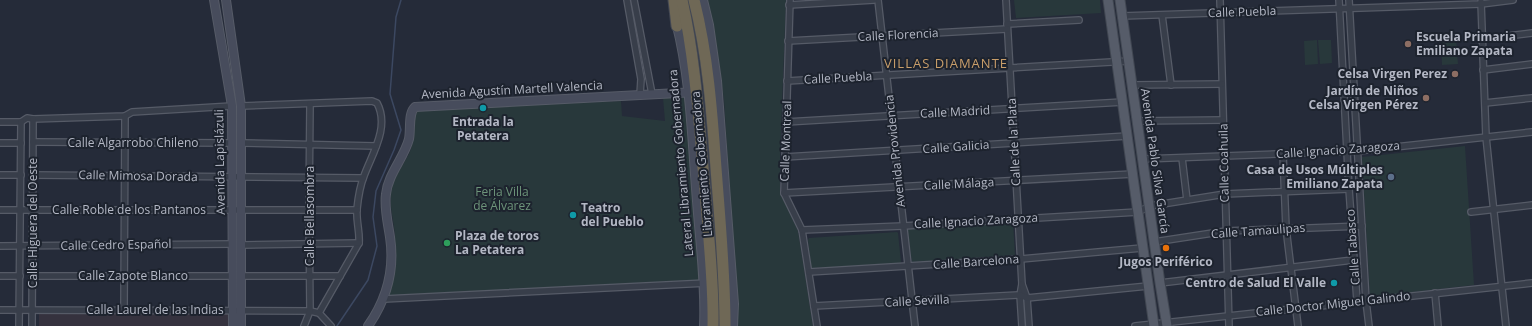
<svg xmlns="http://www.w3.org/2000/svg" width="1532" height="326" font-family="'Open Sans',sans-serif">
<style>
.medical{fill:#35323e}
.green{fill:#28383b}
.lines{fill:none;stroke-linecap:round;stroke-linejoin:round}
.stream{stroke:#3c4861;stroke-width:1.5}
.street-casing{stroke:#565b67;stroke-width:8}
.secondary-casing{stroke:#565b67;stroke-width:10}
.primary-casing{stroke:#414752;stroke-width:11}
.highway-casing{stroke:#434854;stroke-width:13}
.street{stroke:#383e4a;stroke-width:5.5}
.secondary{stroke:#474c5c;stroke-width:8}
.primary{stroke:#565c69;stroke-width:9}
.highway{stroke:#6f6856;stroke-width:11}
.education-dot{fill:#8d6e63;stroke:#1d232e;stroke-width:1.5}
.culture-dot{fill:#0f9aa8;stroke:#1d232e;stroke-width:1.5}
.service-dot{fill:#5c6f8a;stroke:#1d232e;stroke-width:1.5}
.leisure-dot{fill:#2e9e5b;stroke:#1d232e;stroke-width:1.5}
.food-dot{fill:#e8710a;stroke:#1d232e;stroke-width:1.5}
.labels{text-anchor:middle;stroke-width:4;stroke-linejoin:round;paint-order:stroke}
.street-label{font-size:12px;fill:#b4b8c5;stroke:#1d232e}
.poi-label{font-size:12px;font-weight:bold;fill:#b4b8c5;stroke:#1d232e;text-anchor:end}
.park-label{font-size:12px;fill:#6d947a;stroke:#1d232e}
.neighbourhood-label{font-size:13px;letter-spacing:1px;fill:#c99e6a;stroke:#1d232e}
</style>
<rect width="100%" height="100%" fill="#252b39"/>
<polygon class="medical" points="39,313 229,313 228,326 39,326"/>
<g class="green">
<polygon points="708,0 786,0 780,156 780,192 798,231 813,326 738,326 724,100 713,23"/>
<polygon points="1014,0 1100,0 1101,13 1016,18"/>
<polygon points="1456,39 1458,64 1442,65 1441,40"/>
<polygon points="1317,40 1318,64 1305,65 1304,41"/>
<polygon points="1318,40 1331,40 1332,63 1320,64"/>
<path d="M685 97 699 281 389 297C392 277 396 258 395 239 395 223 389 209 391 193 393 178 402 167 409 154 414 143 415 127 415 115L419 110 621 101 622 116 665 121 663 98Z"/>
<polygon points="1465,146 1474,285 1370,297 1362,157"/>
<polygon points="1013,221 1015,255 912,262 907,228"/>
<polygon points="897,232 898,233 901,262 899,264 812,268 811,267 808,240 809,238"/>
</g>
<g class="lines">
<polyline class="stream" points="337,326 368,280 377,246 373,217 376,191 394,150 401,130 390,94 396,17 401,0"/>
<defs>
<g id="street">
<polyline points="627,0 641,79 640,95"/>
<polyline points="634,0 652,94"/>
<polyline points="790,0 784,193 802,230 817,326"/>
<polyline points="878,0 915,326"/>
<polyline points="1006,0 1022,284 1020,295 1022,326"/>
<polyline points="1220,0 1229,326"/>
<polyline points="1339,0 1349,189 1357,301"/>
<polyline points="1349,0 1366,301 1369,326"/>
<polyline points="1481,2 1486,137 1506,326"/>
<polyline points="789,5 874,0"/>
<polyline points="1162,15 1171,85"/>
<polyline points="1122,16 1481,4 1513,0"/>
<polyline points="1007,24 1079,20"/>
<polyline points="1482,39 1532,33"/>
<polyline points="788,41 1007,29"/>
<polyline points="1483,70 1532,64"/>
<polyline points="787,81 1129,61"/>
<polyline points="1132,85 1222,84"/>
<polyline points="1485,103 1532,98"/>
<path d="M241 106 372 101 377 103C390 127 372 154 364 176 360 186 358 199 357 209 356 221 360 232 359 243L319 313"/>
<polyline points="1137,121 1223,120"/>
<polyline points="0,122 21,122 27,118 33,119 125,116 132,112 232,106"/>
<polyline points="786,122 1123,102"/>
<polyline points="33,142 232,143"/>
<polyline points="0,143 21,143"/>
<polyline points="242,143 376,146"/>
<polyline points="1283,154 1286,228 1298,326"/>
<polyline points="785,157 1128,136"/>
<polyline points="1182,158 1187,200"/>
<polyline points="1143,159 1358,151 1532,132"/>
<polyline points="0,175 21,175"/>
<polyline points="33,175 363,178"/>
<polyline points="784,193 1133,174"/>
<polyline points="0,210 357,210"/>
<polyline points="1471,212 1532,205"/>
<polyline points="802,230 903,226 1138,212 1150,206 1225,194 1349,189"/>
<polyline points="1154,242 1226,231 1362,226"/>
<polyline points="242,245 359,243"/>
<polyline points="0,246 233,244"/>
<polyline points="809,272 1021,259 1142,248"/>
<polyline points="0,276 20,276"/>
<polyline points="33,276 233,276"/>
<polyline points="241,276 340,276"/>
<polyline points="1160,283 1353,260"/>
<polyline points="1022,284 1027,298 1029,326"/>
<polyline points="1435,293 1438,326"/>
<polyline points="384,299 707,283"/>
<polyline points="814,306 1020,295 1027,298 1148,286"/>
<polyline points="0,310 310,311 319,313 331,326"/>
<polyline points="124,310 125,116"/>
<polyline points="19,326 21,122"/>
<polyline points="32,326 33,119"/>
<polyline points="304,326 310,311 309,210 310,104"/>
<polyline points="1135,326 1532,283"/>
</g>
<g id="secondary">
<polyline points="214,0 232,106 233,326"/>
<polyline points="226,0 241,106 241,326"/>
<polyline points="703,0 709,25 717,81 734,304 733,326"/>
<path d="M676 22C691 80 692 141 697 201 700 242 706 285 704 326"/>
<path d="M368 326C387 299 395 270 390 237 388 223 384 208 386 194 388 174 404 158 409 139 411 129 408 113 415 107L697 92"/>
</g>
<g id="primary">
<polyline points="1108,0 1154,326"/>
<polyline points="1120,0 1160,283 1167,326"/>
</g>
<g id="highway">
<polyline points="674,0 677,26"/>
<path d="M682 0C696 63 699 126 705 190 708 235 714 281 713 326"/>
<path d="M694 0C708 55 712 112 716 168 720 221 725 273 725 326"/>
</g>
</defs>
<use href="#street" class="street-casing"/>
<use href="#secondary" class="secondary-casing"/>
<use href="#primary" class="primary-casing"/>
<use href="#highway" class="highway-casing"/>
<use href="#street" class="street"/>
<use href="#secondary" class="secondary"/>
<use href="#primary" class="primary"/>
<use href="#highway" class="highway"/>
</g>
<g class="education-dot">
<circle cx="1408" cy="44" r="4"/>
<circle cx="1455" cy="74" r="4"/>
<circle cx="1426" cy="98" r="4"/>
</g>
<g class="culture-dot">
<circle cx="483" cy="108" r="4"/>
<circle cx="573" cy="215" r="4"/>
<circle cx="1334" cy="283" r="4"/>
</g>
<circle class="service-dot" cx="1391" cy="177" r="4"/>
<circle class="leisure-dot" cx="447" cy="243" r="4"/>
<circle class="food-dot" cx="1166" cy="248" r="4"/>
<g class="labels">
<g class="street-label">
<text transform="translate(1242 12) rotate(-2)" y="4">Calle Puebla</text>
<text transform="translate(898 35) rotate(-3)" y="4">Calle Florencia</text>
<text transform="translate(838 78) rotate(-3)" y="4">Calle Puebla</text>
<text transform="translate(512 90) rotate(-3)" y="4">Avenida Agustín Martell Valencia</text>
<text transform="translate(955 112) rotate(-3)" y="4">Calle Madrid</text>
<text transform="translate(786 141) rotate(-88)" y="4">Calle Montreal</text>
<text transform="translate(1014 142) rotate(-93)" y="4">Calle de la Plata</text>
<text x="133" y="147">Calle Algarrobo Chileno</text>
<text transform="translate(956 147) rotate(-4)" y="4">Calle Galicia</text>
<text transform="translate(1338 150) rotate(-4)" y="4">Calle Ignacio Zaragoza</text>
<text transform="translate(895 151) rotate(-96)" y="4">Avenida Providencia</text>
<text transform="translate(1155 161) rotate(82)" y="4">Avenida Pablo Silva García</text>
<text transform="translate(220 162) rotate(-91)" y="4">Avenida Lapislázuli</text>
<text transform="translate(681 163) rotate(-95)" y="4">Lateral Libramiento Gobernadora</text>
<text transform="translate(1224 163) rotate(-91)" y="4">Calle Coahuila</text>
<text transform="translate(702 164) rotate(-95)" y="4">Libramiento Gobernadora</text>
<text transform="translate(138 176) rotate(1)" y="4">Calle Mimosa Dorada</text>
<text transform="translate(959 184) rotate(-3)" y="4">Calle Málaga</text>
<text x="129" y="214">Calle Roble de los Pantanos</text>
<text transform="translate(310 216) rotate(-90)" y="4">Calle Bellasombra</text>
<text transform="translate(976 221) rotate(-3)" y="4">Calle Ignacio Zaragoza</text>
<text transform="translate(33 223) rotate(-90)" y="4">Calle Higuera del Oeste</text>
<text transform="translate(1258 231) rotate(-4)" y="4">Calle Tamaulipas</text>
<text transform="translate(116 245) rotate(-1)" y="4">Calle Cedro Español</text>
<text transform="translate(1353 247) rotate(-94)" y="4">Calle Tabasco</text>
<text transform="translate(976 262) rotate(-4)" y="4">Calle Barcelona</text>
<text x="133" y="280">Calle Zapote Blanco</text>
<text transform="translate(917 301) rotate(-3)" y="4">Calle Sevilla</text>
<text transform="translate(1333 304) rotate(-6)" y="4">Calle Doctor Miguel Galindo</text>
<text x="155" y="314">Calle Laurel de las Indias</text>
</g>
<g class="poi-label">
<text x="1416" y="41" text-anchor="start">Escuela Primaria<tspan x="1416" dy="14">Emiliano Zapata</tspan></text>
<text x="1447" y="78">Celsa Virgen Perez</text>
<text x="1418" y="95">Jardín de Niños<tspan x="1418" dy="14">Celsa Virgen Pérez</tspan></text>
<text x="483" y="126" text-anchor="middle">Entrada la<tspan x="483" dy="14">Petatera</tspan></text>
<text x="1383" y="174">Casa de Usos Múltiples<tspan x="1383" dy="14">Emiliano Zapata</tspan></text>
<text x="581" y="212" text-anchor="start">Teatro<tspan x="581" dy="14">del Pueblo</tspan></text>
<text x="455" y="240" text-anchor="start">Plaza de toros<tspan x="455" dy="14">La Petatera</tspan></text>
<text x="1166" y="266" text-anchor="middle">Jugos Periférico</text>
<text x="1326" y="287">Centro de Salud El Valle</text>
</g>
<g class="park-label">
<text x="502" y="196">Feria Villa<tspan x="502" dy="14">de Álvarez</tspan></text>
</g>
<g class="neighbourhood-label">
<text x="946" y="68">VILLAS DIAMANTE</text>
</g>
</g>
</svg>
